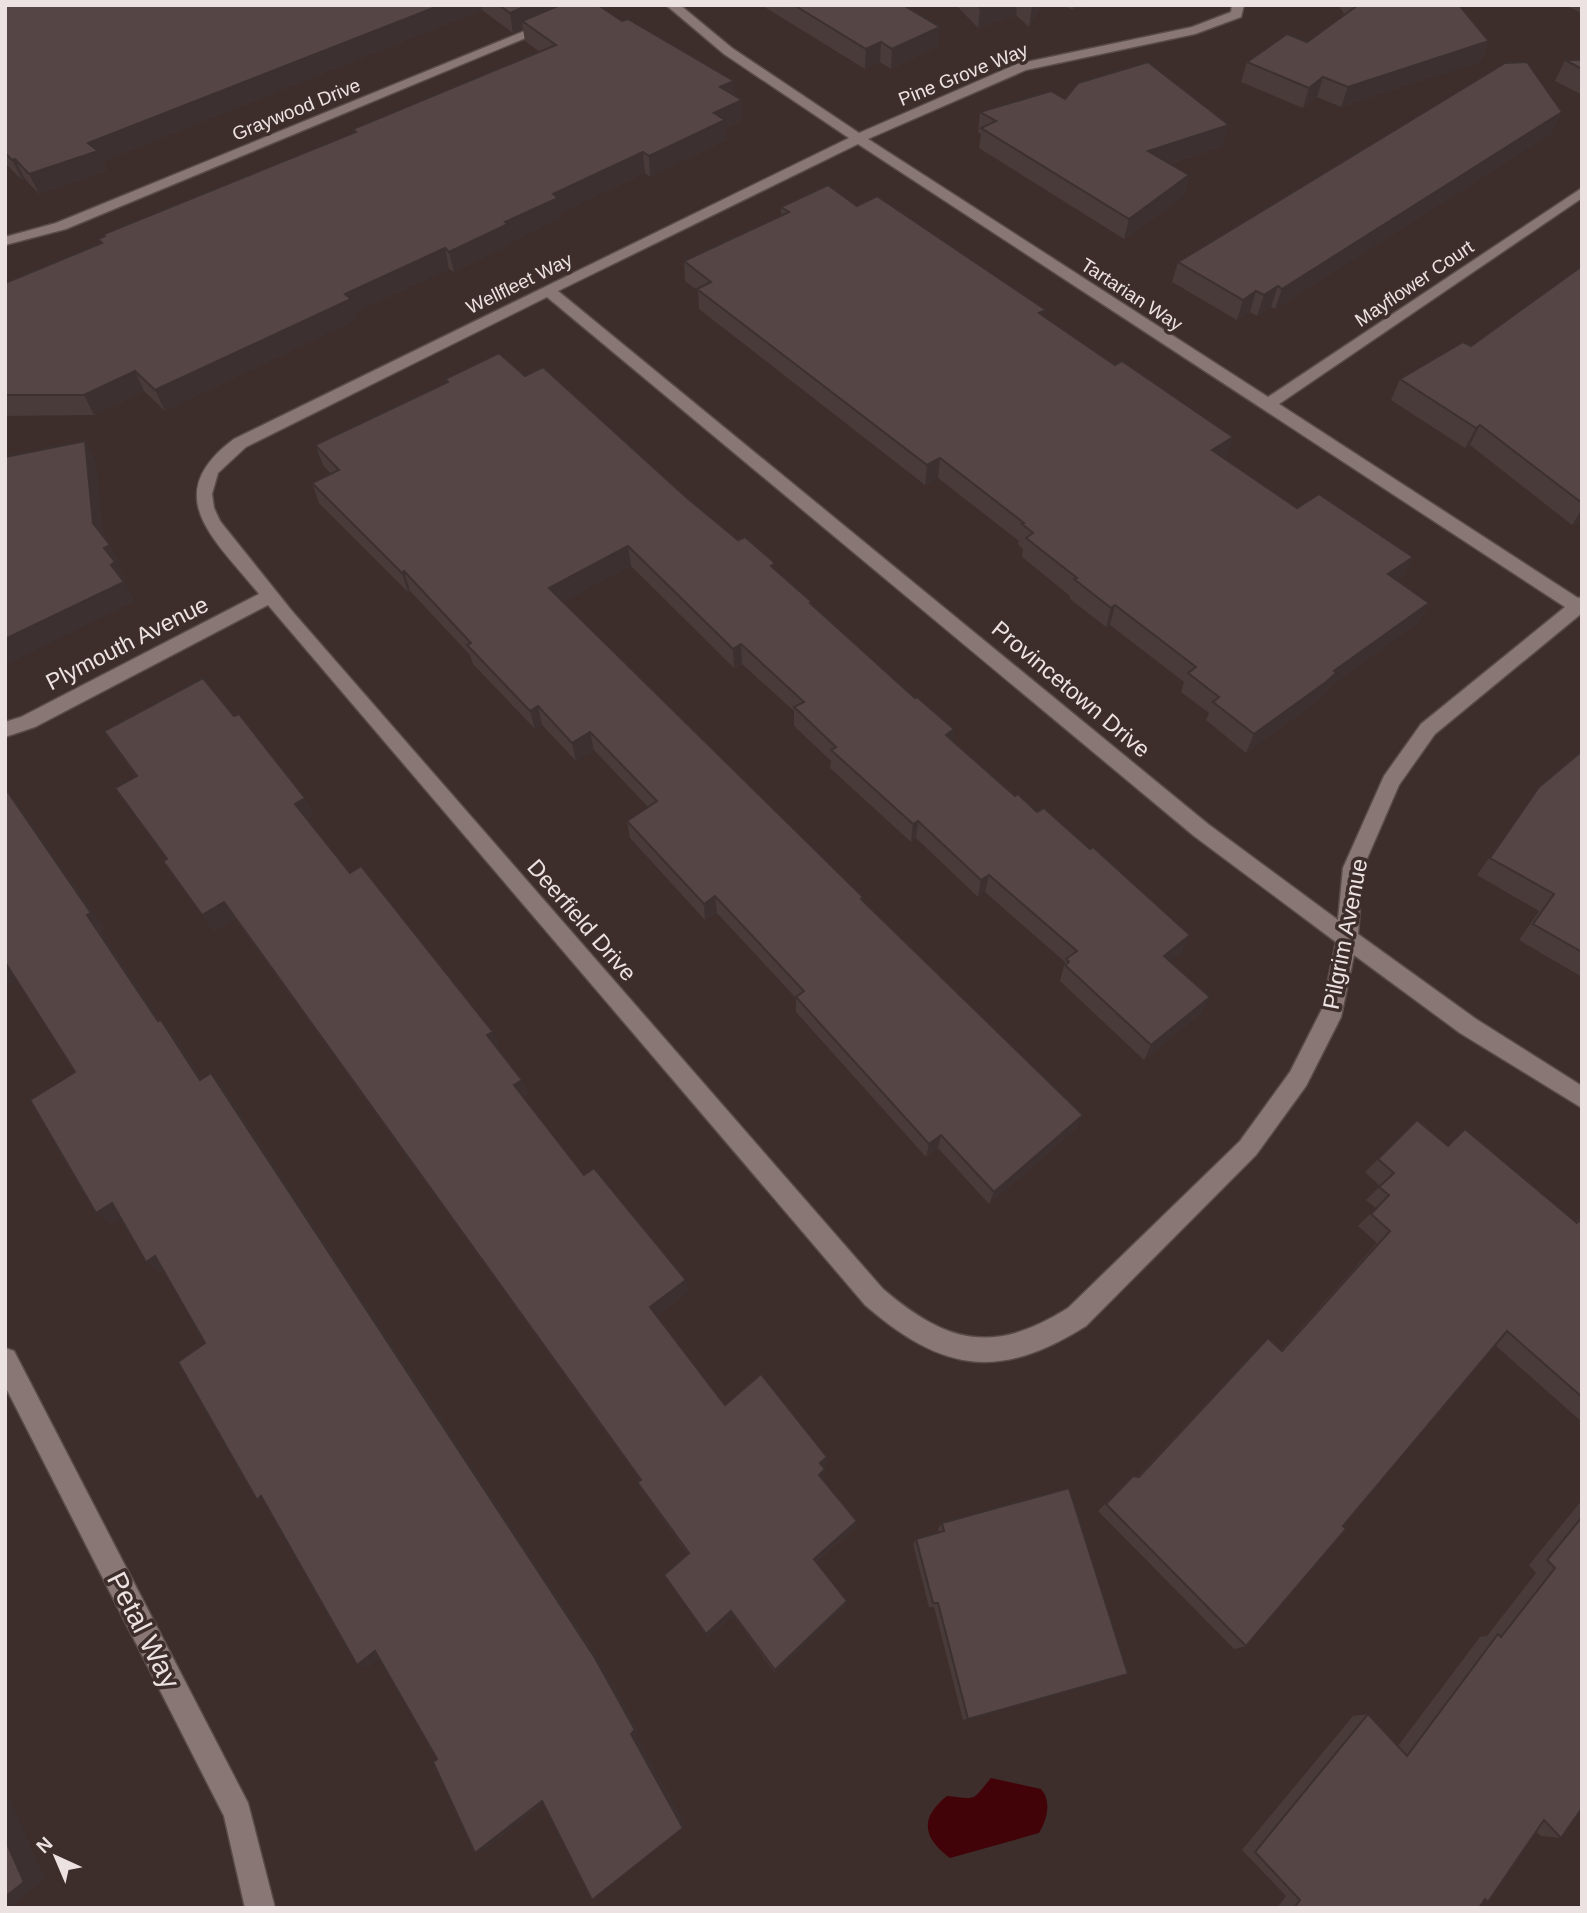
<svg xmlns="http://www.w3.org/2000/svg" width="1587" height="1913" font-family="Arial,sans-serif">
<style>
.water{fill:#420308}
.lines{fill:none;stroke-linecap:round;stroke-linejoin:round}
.minor-casing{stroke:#584b4a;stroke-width:3}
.minor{fill:#897775;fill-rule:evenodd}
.wall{fill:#493b3a}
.shaded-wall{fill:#3c3030}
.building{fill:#554544;stroke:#3c3030;stroke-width:2}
.labels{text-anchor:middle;stroke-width:7;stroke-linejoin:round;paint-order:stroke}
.far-street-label{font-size:19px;fill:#ede2e2;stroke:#3d2e2c}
.street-label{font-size:23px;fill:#ede2e2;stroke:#3d2e2c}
.near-street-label{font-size:28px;fill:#ede2e2;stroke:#3d2e2c}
</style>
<rect width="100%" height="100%" fill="#3d2e2c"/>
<path class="water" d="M991 1778 1041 1789C1052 1801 1047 1820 1039 1833L950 1858C923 1838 919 1818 947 1796 978 1799 971 1802 991 1778Z"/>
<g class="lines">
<defs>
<g id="minor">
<polygon points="588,5 605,5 66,229 5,245 5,237 56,223"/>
<path d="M666 5H680L732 48 859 133 1017 64 1192 27 1231 12 1232 5H1244L1241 17 1195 34 1026 70 868 139 1268 397 1582 188V198L1279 404 1578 598 1582 597V613L1435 734 1399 785 1363 868 1358 934 1476 1019 1582 1086V1108L1460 1033 1354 955 1341 1017 1306 1086 1256 1155 1086 1326C999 1381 942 1372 865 1305L268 605 35 727 5 737V722L21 717 259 594C217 541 157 496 234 439L849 138 724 54ZM858 144 1565 607 1421 724 1384 776 1343 868 1338 920 1208 824 558 291ZM547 297 1194 836 1336 942 1322 1009 1290 1072 1240 1141 1068 1308C993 1355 948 1344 883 1289L292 611 220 521 214 508 212 494 218 473 246 447Z"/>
<polygon points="5,1348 14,1351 248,1803 275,1908 245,1908 224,1816 5,1386"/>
</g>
</defs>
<use href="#minor" class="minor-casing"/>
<use href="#minor" class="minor"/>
</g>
<g class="wall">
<polygon points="5,5 598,5 622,21 734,81 734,95 742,100 742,120 726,128 726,140 650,177 645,173 560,213 561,218 511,242 511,244 454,272 449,269 355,312 357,319 165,411 144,391 94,415 5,416 5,283 100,244 98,239 105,237 104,234 354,133 353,129 540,52 525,41 523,29 513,33 482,10 103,161 107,171 39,194 25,179 22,180 5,163"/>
<polygon points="761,5 903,5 938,46 891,69 880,62 865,69"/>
<polygon points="956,5 1042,5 1029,27 1016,15 978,28"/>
<polygon points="1061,5 1089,5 1073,10"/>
<polygon points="1338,5 1459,5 1489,41 1481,61 1341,107 1317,97 1303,108 1241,82 1247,62 1307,42 1345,15"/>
<polygon points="1564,5 1582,5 1582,13"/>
<polygon points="1565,60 1582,60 1582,95 1555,81"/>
<polygon points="1065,99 1223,146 1169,164 1189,175 1184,196 1124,239 979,148 981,134 978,132 980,112"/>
<polygon points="1552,133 1275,309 1271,307 1257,316 1250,312 1237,320 1172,282 1178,262"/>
<polygon points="857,206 1044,317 1227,457 1224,458 1297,508 1413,557 1403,576 1397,580 1429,603 1419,622 1329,687 1327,692 1317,701 1246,753 1206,720 1209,713 1181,692 1184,682 1110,625 1106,627 1070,599 1070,596 1022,557 1023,549 1018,544 1019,541 938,478 925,485 699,309 698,291 685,281 684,261 781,215 781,207"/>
<polygon points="1582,266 1582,520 1572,525 1470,445 1465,448 1391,400 1400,379 1471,346"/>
<polygon points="525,376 686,497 775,569 953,741 1183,951 1170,961 1202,1012 1144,1060 1060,981 1065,962 985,892 978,897 916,838 911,842 830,768 831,761 794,726 794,711 742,664 734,668 631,566 563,602 863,897 863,901 1077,1128 989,1204 938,1148 926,1157 796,1012 796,998 717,913 705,920 630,838 627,821 648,807 594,750 576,761 542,725 535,729 473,664 470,655 410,591 408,592 319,503 312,483 331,474 323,465 315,445 446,383 445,379"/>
<polygon points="104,731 314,815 307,819 350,873 499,1047 497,1048 522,1080 528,1094 523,1097 584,1175 689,1291 657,1316 725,1405 827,1457 826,1464 823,1467 825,1469 824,1476 822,1478 857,1521 855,1527 816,1562 847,1601 845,1606 775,1673 733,1615 708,1638 664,1575 688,1554 641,1489 637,1482 640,1480 235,919 214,931 175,879 163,861 167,859 115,788 136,777"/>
<polygon points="1582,751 1582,977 1519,940 1539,911 1477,875 1539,787"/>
<polygon points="1447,1146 1576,1221 1582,1217 1582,1422 1495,1345 1343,1526 1246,1646 1234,1649 1098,1511 1125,1483 1133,1476 1137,1477 1258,1348 1268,1338 1281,1350 1377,1243 1358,1226 1376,1208 1366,1200 1380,1186 1365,1172 1378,1159"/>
<polygon points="1582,1500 1582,1808 1561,1838 1541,1836 1536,1832 1488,1902 1483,1901 1479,1908 1277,1908 1286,1896 1242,1850 1353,1716 1368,1714 1398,1746 1480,1637 1487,1636 1536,1573 1529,1565"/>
<polygon points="942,1523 1128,1674 963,1720 934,1607 929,1607 913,1544 916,1539 939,1533 938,1529"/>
</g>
<g class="shaded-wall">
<polygon points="441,5 481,5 482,10 103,161 107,171 39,194 29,174 88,143"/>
<polygon points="529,5 575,5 522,21 523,29 513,33 510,13"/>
<polygon points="989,5 1017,5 1016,15 978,28 980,8"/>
<polygon points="1033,5 1042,5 1029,27 1032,6"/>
<polygon points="1073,5 1089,5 1073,10"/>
<polygon points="940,27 938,46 891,69 892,49"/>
<polygon points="1489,41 1481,61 1341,107 1348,87"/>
<polygon points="881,42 880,62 865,69 866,49"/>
<polygon points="1323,77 1317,97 1303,108 1309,88"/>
<polygon points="734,81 734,101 720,87"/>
<polygon points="742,100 742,120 726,128 726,140 650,177 649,156 714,113"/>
<polygon points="1562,112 1552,133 1275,309 1282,289"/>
<polygon points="1229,125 1223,146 1143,172 1148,151"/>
<polygon points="643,152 645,173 560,213 561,218 511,242 511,244 454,272 449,252 553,194"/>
<polygon points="15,159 25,179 22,180 12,160"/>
<polygon points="1189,175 1184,196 1124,239 1129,219"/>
<polygon points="445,248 449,269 355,312 357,319 165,411 155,390 345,294"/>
<polygon points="1278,286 1271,307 1257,316 1264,295"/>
<polygon points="1256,291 1250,312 1237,320 1243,300"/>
<polygon points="135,371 144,391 94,415 84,395"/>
<polygon points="1480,425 1470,445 1465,448 1476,428"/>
<polygon points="1233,437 1227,457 1205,470 1212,450"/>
<polygon points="85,441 96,461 104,543 93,523"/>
<polygon points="940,458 938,478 925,485 927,465"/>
<polygon points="1582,509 1582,520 1572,525"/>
<polygon points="110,545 121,564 118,566 126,582 125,583 135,601 5,665 5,639 104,548"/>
<polygon points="628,546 631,566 553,608 549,588"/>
<polygon points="1413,557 1403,576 1378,593 1388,574"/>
<polygon points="404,571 410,591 408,592 402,573"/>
<polygon points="1429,603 1419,622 1329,687 1327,692 1317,701 1246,753 1254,734 1334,671"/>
<polygon points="1115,605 1110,625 1106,627 1111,608"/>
<polygon points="741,644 742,664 734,668 733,649"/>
<polygon points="538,706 542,725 535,729 530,711"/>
<polygon points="954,729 952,747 946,735"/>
<polygon points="590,732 594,750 576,761 572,743"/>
<polygon points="5,787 15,800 105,929 101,931 171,1037 158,1021 87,915"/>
<polygon points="305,798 314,815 304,821 295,804"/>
<polygon points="918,821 916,838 911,842 913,824"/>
<polygon points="989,875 985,892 978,897 981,880"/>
<polygon points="715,896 717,913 705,920 704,904"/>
<polygon points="224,902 235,919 214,931 202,915"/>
<polygon points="1190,935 1183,951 1157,972 1164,956"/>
<polygon points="5,962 21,978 5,986"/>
<polygon points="1210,997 1202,1012 1144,1060 1151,1045"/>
<polygon points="161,1020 174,1035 212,1094 200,1080"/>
<polygon points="493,1032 499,1047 494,1050 487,1035"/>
<polygon points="211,1073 223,1087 600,1661 639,1731 636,1735 686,1826 592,1900"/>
<polygon points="522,1080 528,1094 519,1099 514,1085"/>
<polygon points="1083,1115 1077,1128 989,1204 994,1192"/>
<polygon points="941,1135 938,1148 926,1157 929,1144"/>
<polygon points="112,1203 127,1215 111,1225 96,1213"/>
<polygon points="155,1256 169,1268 160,1273 146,1262"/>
<polygon points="686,1280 689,1291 654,1318 650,1307"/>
<polygon points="827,1457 826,1464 819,1470 820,1463"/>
<polygon points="825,1469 824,1476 819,1482 819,1475"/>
<polygon points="857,1521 855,1527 813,1564 814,1559"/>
<polygon points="847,1601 845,1606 775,1673 775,1670"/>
<polygon points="731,1611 733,1615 708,1638 706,1634"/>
<polygon points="375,1651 385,1655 368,1668 357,1665"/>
<polygon points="5,1788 45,1879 9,1908 5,1908"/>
<polygon points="549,1800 484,1850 475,1853 542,1801"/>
</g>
<g class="building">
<polygon points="5,5 441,5 88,143 98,151 29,174 15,159 12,160 5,153"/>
<polygon points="499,5 529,5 510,13"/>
<polygon points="560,5 598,5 622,21 628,19 734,81 720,87 742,100 714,113 725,120 649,156 643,152 553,194 558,198 505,222 508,224 449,252 445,248 345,294 351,299 155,390 135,371 84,395 5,395 5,283 102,243 98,239 105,236 104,234 356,132 353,129 556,45 522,21"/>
<polygon points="794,5 903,5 940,27 892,49 881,42 866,49"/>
<polygon points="977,5 989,5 980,8"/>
<polygon points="1358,5 1459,5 1489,41 1348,87 1323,77 1309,88 1247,62 1287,34 1307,42"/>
<polygon points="1565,60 1582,60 1582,69"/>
<polygon points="1148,62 1229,125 1148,151 1189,175 1129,219 981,128 996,121 980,112 1051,91 1065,99 1078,83"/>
<polygon points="1527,62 1562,112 1282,289 1278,286 1264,295 1256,291 1243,300 1178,262 1505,63"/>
<polygon points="828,185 857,206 877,196 1046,310 1039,313 1115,365 1122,361 1233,437 1212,450 1297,508 1319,494 1413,557 1388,574 1429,603 1334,671 1336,673 1326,682 1254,734 1213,702 1219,697 1188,673 1196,667 1115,605 1111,608 1074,579 1077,578 1026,538 1033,533 1022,524 1024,523 940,458 927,465 697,289 711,282 684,261 789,212 781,207"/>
<polygon points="1582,266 1582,503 1480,425 1476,428 1400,379 1463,342 1471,346"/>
<polygon points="499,353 525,376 543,367 686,497 738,540 745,537 775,563 771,566 812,602 810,603 915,698 917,697 954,729 946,735 1015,796 1018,794 1037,812 1044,808 1090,849 1093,847 1190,935 1164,956 1210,997 1151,1045 1065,965 1069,962 1066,959 1077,951 989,875 981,880 918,821 913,824 831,750 836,747 794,707 804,702 741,644 733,649 628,546 549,588 863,897 861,899 1083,1115 994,1192 941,1135 929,1144 796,997 804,991 715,896 704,904 627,821 657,801 590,732 572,743 538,706 530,711 467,645 471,643 404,571 402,573 312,483 339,470 315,445 448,382 445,379"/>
<polygon points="85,441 93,523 110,545 104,548 115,562 111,565 124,582 5,639 5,457"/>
<polygon points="203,678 234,716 239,714 305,798 295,804 350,873 361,866 493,1032 487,1035 522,1080 514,1085 584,1175 594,1168 686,1280 650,1307 725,1405 761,1374 827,1457 820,1463 825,1469 819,1475 857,1521 814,1559 847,1601 775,1670 731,1611 706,1634 664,1575 689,1553 637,1482 641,1480 224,902 202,915 163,861 167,859 115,788 137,776 104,731"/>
<polygon points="1582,751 1582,952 1533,924 1554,894 1490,858 1539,787"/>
<polygon points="5,788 91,913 87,915 129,978 158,1021 161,1020 200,1080 211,1073 595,1658 635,1730 631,1734 683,1828 592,1900 542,1801 475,1853 433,1762 437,1759 375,1651 357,1665 261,1496 257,1500 178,1362 205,1343 155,1256 146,1262 112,1203 96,1213 30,1100 75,1072 5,962"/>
<polygon points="1417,1120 1448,1146 1465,1129 1577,1223 1582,1218 1582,1397 1507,1331 1343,1526 1346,1529 1246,1646 1106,1504 1133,1476 1139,1477 1268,1338 1282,1351 1390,1231 1371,1214 1389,1195 1379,1187 1394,1173 1378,1159"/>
<polygon points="1069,1488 1128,1674 968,1719 938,1603 933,1603 916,1539 944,1531 942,1523"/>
<polygon points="1582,1517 1582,1808 1561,1838 1544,1820 1488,1902 1485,1899 1479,1908 1294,1908 1300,1900 1255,1852 1368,1714 1407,1756 1498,1634 1501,1637 1555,1568 1547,1560"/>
<polygon points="5,1839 24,1882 5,1897"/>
</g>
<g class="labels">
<g class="far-street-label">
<text transform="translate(963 74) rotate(-22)" y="7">Pine Grove Way</text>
<text transform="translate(296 109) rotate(-22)" y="7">Graywood Drive</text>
<text transform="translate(519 283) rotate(-26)" y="7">Wellfleet Way</text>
<text transform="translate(1414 283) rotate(-34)" y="7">Mayflower Court</text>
<text transform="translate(1132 294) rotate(33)" y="7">Tartarian Way</text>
</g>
<g class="street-label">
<text transform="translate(127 643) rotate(-27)" y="8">Plymouth Avenue</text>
<text transform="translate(1071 689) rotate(40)" y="8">Provincetown Drive</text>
<text transform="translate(582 920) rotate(49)" y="8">Deerfield Drive</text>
<text transform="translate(1345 934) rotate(-79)" y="8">Pilgrim Avenue</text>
</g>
<g class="near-street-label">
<text transform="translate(144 1630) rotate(63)" y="10">Petal Way</text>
</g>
</g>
<rect width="1587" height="1913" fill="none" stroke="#ede2e2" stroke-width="14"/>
<g transform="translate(56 1857) rotate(316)" stroke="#3d2e2c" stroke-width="5" paint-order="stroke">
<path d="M0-5L12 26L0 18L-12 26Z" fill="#ede2e2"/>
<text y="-10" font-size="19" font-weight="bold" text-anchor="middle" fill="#ede2e2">N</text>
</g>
</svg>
